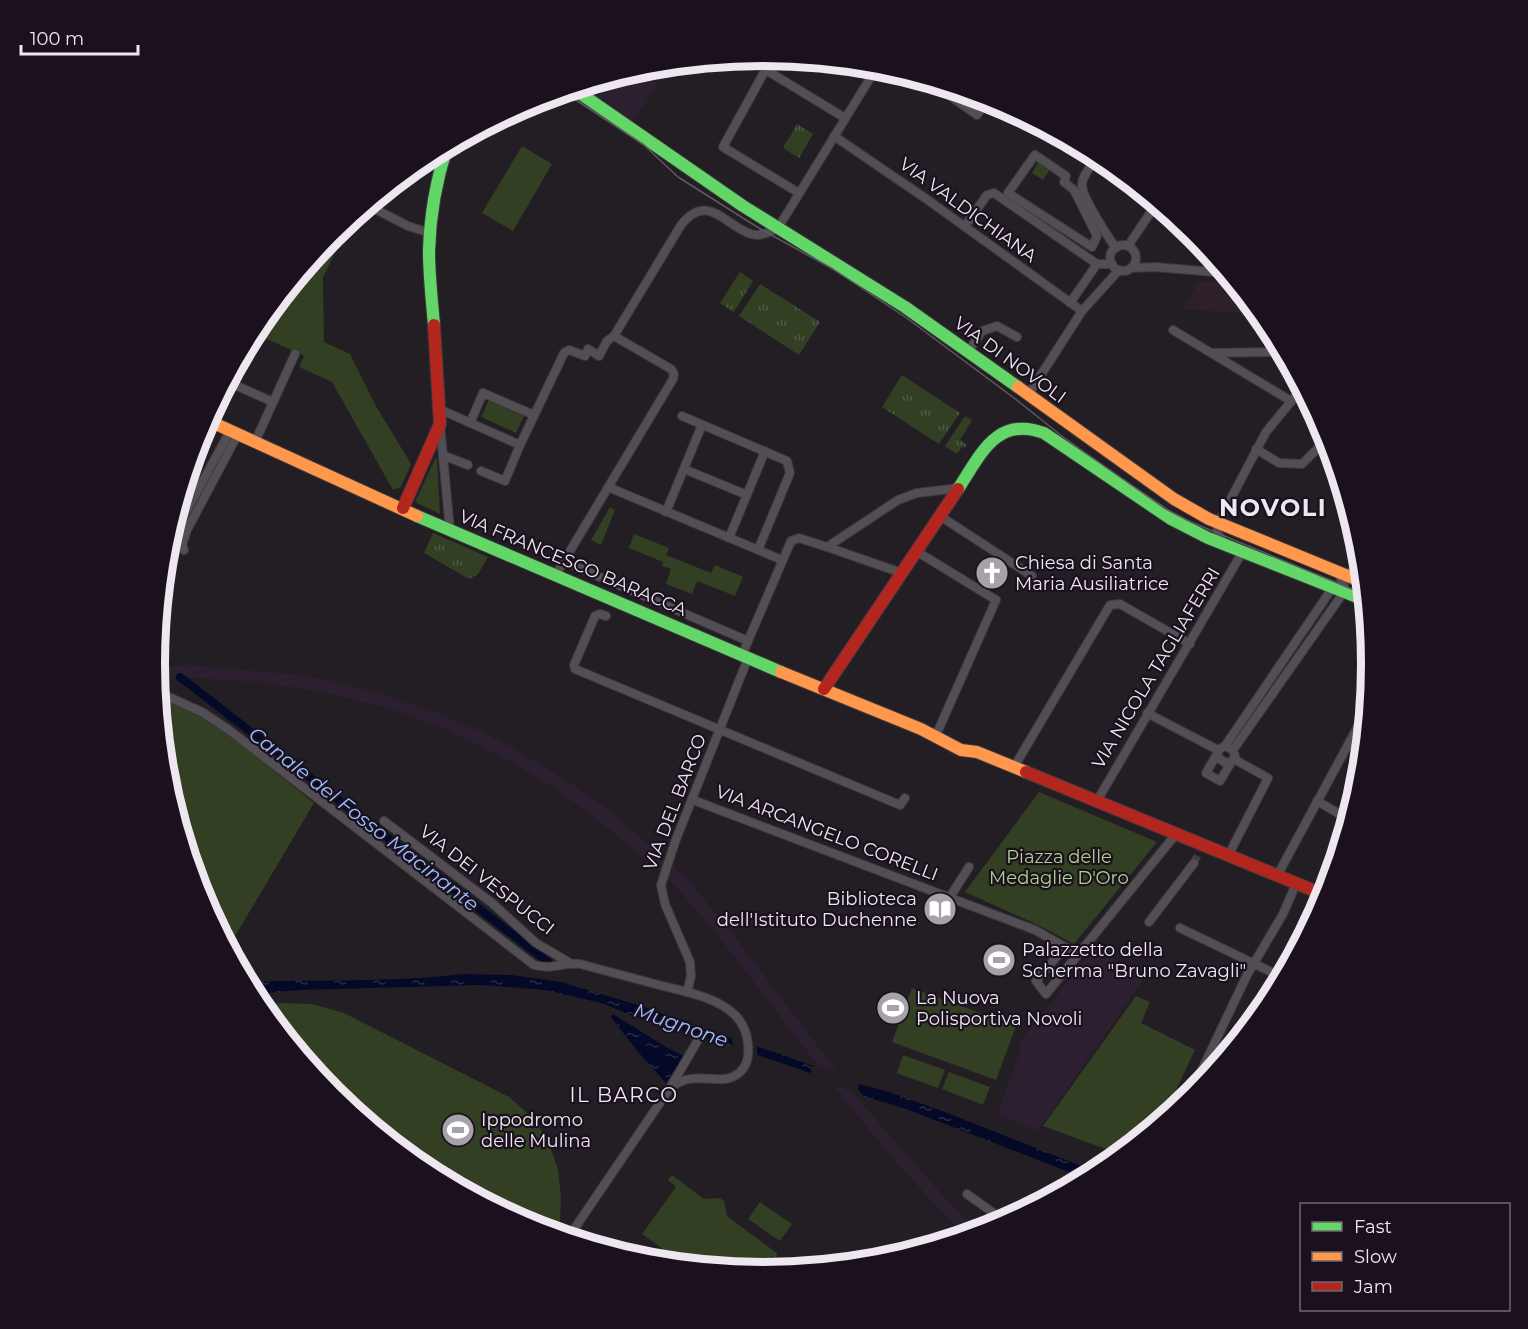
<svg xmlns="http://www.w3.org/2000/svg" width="1528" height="1329" font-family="Montserrat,sans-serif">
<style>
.commercial{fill:#2e2029}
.built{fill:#2c1f30}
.grass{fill:url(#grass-tufts)}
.green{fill:#323f23}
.water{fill:url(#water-ripples)}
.pier{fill:#231e24}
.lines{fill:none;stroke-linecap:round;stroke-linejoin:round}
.canal{stroke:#030926;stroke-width:8}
.street-tunnel{stroke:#413c43;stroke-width:8;stroke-dasharray:8 4;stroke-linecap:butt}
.street-casing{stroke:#3d383e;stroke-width:10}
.fast-casing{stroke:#3d383e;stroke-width:14}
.slow-casing{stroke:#3d383e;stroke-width:14}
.jam-casing{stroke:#3d383e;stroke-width:14}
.street{stroke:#524e53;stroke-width:8}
.fast{stroke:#63d668;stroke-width:12}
.slow{stroke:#ff974d;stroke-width:12}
.jam{stroke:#b3261e;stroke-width:12}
.tram{stroke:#5d595e;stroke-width:1.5}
.labels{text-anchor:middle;stroke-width:4.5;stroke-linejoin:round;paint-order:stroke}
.street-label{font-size:18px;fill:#eee7f0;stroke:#1b111e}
.poi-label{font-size:18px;fill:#eee7f0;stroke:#1b111e;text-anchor:start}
.park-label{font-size:18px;fill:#b0d28f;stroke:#1b111e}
.water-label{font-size:20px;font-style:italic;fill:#9ac0fe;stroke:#1b111e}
.neighbourhood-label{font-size:20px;letter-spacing:1.5px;fill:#eee7f0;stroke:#1b111e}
.district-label{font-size:24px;font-weight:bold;letter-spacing:1.5px;fill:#eee7f0;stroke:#1b111e}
.rim{fill:none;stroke:#eee7f0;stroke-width:8}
</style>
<defs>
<pattern id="grass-tufts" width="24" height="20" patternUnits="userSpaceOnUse" patternTransform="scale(1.5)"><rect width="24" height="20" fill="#323f23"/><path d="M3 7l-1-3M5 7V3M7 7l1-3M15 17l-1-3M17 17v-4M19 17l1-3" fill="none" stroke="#505b43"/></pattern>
<pattern id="water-ripples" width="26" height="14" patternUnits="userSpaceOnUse" patternTransform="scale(1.5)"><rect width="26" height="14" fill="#030926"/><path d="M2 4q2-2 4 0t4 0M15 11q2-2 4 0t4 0" fill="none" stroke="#282d46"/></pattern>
</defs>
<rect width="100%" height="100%" fill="#231e24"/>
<polygon class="commercial" points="1199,281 1235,283 1260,314 1183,309"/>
<g class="built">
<polygon points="654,66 647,78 658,85 632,123 579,87"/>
<polygon points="190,665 291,674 319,678 379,693 435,712 477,730 512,747 572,784 608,809 684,876 721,919 863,1105 946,1199 979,1233 966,1237 899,1166 848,1104 712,928 668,878 588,812 539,778 495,753 442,728 391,709 323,692 263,683 255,680 251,682 185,677 156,678 155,667"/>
<polygon points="1096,947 1144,979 1038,1131 997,1114 1020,1051 1020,1041"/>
</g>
<g class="grass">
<polygon points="797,124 813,134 799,158 783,148"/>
<polygon points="740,272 753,281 734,312 720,303"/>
<polygon points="760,284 820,322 799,355 739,316"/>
<polygon points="902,375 960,413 939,444 882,407"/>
<polygon points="965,416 972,420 960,440 967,445 965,448 962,447 957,454 945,446"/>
<polygon points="433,533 488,557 478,574 469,579 424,553"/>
</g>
<g class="green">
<polygon points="522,146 552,164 513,231 482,213"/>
<polygon points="1039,161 1051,168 1043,180 1032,173"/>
<polygon points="360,212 340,243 323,277 324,342 350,354 377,408 411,464 401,487 393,490 332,382 299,367 304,356 254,333 258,326 334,234"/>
<polygon points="489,400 524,416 516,433 481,417"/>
<polygon points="435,459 437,459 440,514 415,502"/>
<polygon points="610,507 615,510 601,545 591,540"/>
<polygon points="634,534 669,548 666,555 711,573 715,565 743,577 735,596 697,581 692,594 666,584 671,569 662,566 663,562 629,548"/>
<polygon points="158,697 197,714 229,735 314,803 228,948 201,897 167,783"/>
<polygon points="1039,792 1157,842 1074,944 1040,926 965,892"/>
<polygon points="912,988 1016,1026 996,1080 892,1042"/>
<polygon points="1136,996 1150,1002 1141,1023 1195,1050 1166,1111 1172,1114 1122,1155 1043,1126"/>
<polygon points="279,1003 312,1004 344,1013 509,1097 533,1118 548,1141 558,1169 561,1197 560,1220 555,1234 531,1227 425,1171 333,1095 261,1007"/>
<polygon points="903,1055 945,1070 938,1088 897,1073"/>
<polygon points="949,1072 990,1087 983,1105 942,1089"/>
<polygon points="672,1175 704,1199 720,1198 724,1201 727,1216 778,1254 775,1258 771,1256 759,1273 687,1266 642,1234 676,1187 668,1180"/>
<polygon points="760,1202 792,1224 780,1241 748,1219"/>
</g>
<g class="water">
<path d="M462 974 512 975 561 982 641 1006 709 1031 789 1057 859 1084 889 1092 945 1112 1099 1173 1087 1179 906 1109 876 1100 863 1098 856 1089 708 1038 631 1015 601 1003 545 990 481 985 300 990 253 994 247 982C318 979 391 983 462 974Z"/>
<polygon points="613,1014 666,1047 684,1056 666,1083 639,1053 613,1020 611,1016"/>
</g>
<g class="pier">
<polygon points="732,1035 756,1042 758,1059 733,1050"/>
<polygon points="814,1063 860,1081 858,1089 867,1101 861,1100 854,1092 809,1077"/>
</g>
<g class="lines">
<g class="canal">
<polyline points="155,659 161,664"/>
<polyline points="180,677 548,962"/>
</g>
<polyline class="street-tunnel" points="1194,863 1199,852"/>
<defs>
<g id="street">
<polyline points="773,56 723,147 799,193"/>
<polyline points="766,70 845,118"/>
<polyline points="929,81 977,115 988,99"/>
<polyline points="834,136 925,198 1082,311"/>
<polygon points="1035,155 1066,176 1064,182 1074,190 1097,236 1092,247 1008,193"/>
<path d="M1098 156C1093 164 1082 175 1082 185 1082 197 1108 237 1116 248"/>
<polyline points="377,210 408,226 430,233"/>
<polyline points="965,226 987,195 994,193 1097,264 1112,264"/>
<circle cx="1123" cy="258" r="13"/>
<polyline points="1128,246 1157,203"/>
<polyline points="1131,268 1155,267 1226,273"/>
<polyline points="1070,303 1097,264"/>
<polyline points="1173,330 1291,401"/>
<polyline points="968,352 982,331 997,326 1017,337"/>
<polyline points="1212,353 1274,352 1274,333"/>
<polyline points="228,382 273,402"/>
<polyline points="1028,395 1082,311 1119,270"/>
<polyline points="439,409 520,445 505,481 481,471"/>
<polyline points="682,416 787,461 790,473 758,550"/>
<polyline points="470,423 483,393 534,415"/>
<polyline points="440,425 450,530"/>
<polyline points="255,442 295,354"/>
<polyline points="520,445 564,353 569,350 585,356 588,349 599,356 607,341 614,336"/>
<polyline points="1256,449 1279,463 1302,464 1321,445 1324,445 1324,427"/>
<polyline points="445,456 468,465"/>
<polyline points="684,469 747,495"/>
<polyline points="608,487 782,560"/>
<polyline points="666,512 702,425"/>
<polyline points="940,516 1032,576"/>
<polyline points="729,538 765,451"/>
<polyline points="1225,545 1217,533 1218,523 1266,432 1303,387"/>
<polyline points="167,547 230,431"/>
<polyline points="827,547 902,573"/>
<polyline points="184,550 182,545 187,530 238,434"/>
<polyline points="916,551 996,600 937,733"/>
<polyline points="563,561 748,641"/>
<polyline points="1347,575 1363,561"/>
<path d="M555 576 673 379 674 374 671 369 614 336 681 225C708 191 725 226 751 234 761 237 769 232 778 228L877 67"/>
<polyline points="606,616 600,614 595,616 574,665 575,669 900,805 905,798"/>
<polyline points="742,655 791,541 799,538 827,547 898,500 917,493 959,488"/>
<path d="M158 692 202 712 229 730 534 965C555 970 561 962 580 964 606 971 633 978 659 985 685 992 715 996 735 1015 743 1023 747 1033 748 1044 749 1056 748 1065 739 1073 719 1089 697 1067 670 1088"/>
<polyline points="1147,713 1218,750"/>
<polyline points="1225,746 1233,750 1235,756 1232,761 1226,763 1218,758 1218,750 1225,746 1333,587"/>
<polyline points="1233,750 1339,599 1344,585 1338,573"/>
<polyline points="1217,754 1206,773 1220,781 1232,761"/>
<polyline points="1014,767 1110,605 1120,604 1190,644"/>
<polyline points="693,800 1035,930 1065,947 1080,953"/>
<polyline points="1097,801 1243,551"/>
<polyline points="1317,801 1350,820"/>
<polyline points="384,821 492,903 536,943 570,963"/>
<polyline points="1228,856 1268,778 1234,759"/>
<polyline points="1277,876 1369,706"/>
<polyline points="950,897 969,867"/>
<polyline points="1149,922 1194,863"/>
<polyline points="1180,928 1284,978"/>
<polyline points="1065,947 1036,981 1046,994 1176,834"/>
<polyline points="687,992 691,976 690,962 665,904 661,885 675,842 748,658"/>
<polyline points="1187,1101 1247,975 1283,914 1296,884"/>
<polyline points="967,1194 1006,1222"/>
<polyline points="568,1238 670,1088 698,1040"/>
</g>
<g id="fast">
<polyline points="574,89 743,206 905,307 1018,387"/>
<path d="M434 325C432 301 429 276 429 251 430 215 436 181 447 147"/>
<path d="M958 489C980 456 996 415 1044 433L1171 519 1208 538 1367 601"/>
<polyline points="417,516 781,672"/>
</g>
<g id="slow">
<polyline points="1018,387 1174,499 1209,519 1365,583"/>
<polyline points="207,420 417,516"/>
<polyline points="781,672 921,729 961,750 977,752 1026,772"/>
</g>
<g id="jam">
<polyline points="403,508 440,424 434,325"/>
<polyline points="824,689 958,489"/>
<polyline points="1026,772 1327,896"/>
</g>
</defs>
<use href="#street" class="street-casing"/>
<use href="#fast" class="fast-casing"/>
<use href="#slow" class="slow-casing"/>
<use href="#jam" class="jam-casing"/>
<use href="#street" class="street"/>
<use href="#fast" class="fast"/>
<use href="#slow" class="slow"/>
<use href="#jam" class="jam"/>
<polyline class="tram" points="564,92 644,145 678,177 762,230 833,269 908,319 1018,401 1063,437 1164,508 1191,522 1366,595"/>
</g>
<defs>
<symbol id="church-disc" viewBox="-11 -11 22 22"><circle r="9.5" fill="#a7a1a9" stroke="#1b111e"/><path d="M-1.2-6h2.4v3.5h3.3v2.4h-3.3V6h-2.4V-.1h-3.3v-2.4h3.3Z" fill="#fff"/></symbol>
<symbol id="library-disc" viewBox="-11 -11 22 22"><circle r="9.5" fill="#a7a1a9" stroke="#1b111e"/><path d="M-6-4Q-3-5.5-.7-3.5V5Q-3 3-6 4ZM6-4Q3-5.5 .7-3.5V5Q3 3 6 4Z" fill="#fff"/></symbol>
<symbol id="stadium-disc" viewBox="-11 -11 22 22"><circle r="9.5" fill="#a7a1a9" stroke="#1b111e"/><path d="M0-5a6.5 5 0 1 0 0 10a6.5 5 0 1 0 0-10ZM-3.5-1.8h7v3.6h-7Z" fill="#fff"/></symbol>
</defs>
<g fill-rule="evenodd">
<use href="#church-disc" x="973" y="554" width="38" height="38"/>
<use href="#library-disc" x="921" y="890" width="38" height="38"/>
<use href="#stadium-disc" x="980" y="941" width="38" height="38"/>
<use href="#stadium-disc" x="874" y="989" width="38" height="38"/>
<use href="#stadium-disc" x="439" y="1111" width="38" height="38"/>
</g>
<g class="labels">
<g class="street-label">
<text transform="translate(968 210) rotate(36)" y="6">VIA VALDICHIANA</text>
<text transform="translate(1010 360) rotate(36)" y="6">VIA DI NOVOLI</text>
<text transform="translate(573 563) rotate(23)" y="6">VIA FRANCESCO BARACCA</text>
<text transform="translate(1156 668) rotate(-59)" y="6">VIA NICOLA TAGLIAFERRI</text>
<text transform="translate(675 802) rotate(-69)" y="6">VIA DEL BARCO</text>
<text transform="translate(827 833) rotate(21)" y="6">VIA ARCANGELO CORELLI</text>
<text transform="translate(487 880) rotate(38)" y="6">VIA DEI VESPUCCI</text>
</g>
<g class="poi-label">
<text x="1015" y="569">Chiesa di Santa<tspan x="1015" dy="21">Maria Ausiliatrice</tspan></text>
<text x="917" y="905" text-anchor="end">Biblioteca<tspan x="917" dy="21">dell'Istituto Duchenne</tspan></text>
<text x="1022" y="956">Palazzetto della<tspan x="1022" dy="21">Scherma "Bruno Zavagli"</tspan></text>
<text x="916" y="1004">La Nuova<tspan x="916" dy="21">Polisportiva Novoli</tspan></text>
<text x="481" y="1126">Ippodromo<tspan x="481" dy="21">delle Mulina</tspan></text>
</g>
<g class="park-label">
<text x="1059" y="863">Piazza delle<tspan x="1059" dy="21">Medaglie D'Oro</tspan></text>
</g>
<g class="water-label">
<text transform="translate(364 819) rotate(38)" y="7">Canale del Fosso Macinante</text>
<text transform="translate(681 1025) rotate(19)" y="7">Mugnone</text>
</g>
<g class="neighbourhood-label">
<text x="624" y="1102">IL BARCO</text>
</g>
<g class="district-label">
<text x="1273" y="516">NOVOLI</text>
</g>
</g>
<path d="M0 0H1528V1329H0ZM165 664a598 598 0 1 1 1196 0a598 598 0 1 1-1196 0Z" fill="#1b111e" fill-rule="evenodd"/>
<path class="rim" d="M165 664a598 598 0 1 1 1196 0a598 598 0 1 1-1196 0Z"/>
<rect x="1300" y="1203" width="210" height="108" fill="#1b111e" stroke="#6f6772" stroke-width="1.5"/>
<rect x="1312" y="1222" width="30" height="9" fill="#63d668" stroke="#6f6772" stroke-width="1.5"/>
<text x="1354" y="1233" font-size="18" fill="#eee7f0">Fast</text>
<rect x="1312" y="1252" width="30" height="9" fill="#ff974d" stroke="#6f6772" stroke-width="1.5"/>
<text x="1354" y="1263" font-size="18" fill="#eee7f0">Slow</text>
<rect x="1312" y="1282" width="30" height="9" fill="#b3261e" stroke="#6f6772" stroke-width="1.5"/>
<text x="1354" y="1293" font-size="18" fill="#eee7f0">Jam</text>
<path d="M21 45v9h117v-9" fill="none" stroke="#eee7f0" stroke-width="3"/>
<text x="30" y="45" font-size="18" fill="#eee7f0" stroke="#1b111e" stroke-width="4.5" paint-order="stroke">100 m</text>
</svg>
